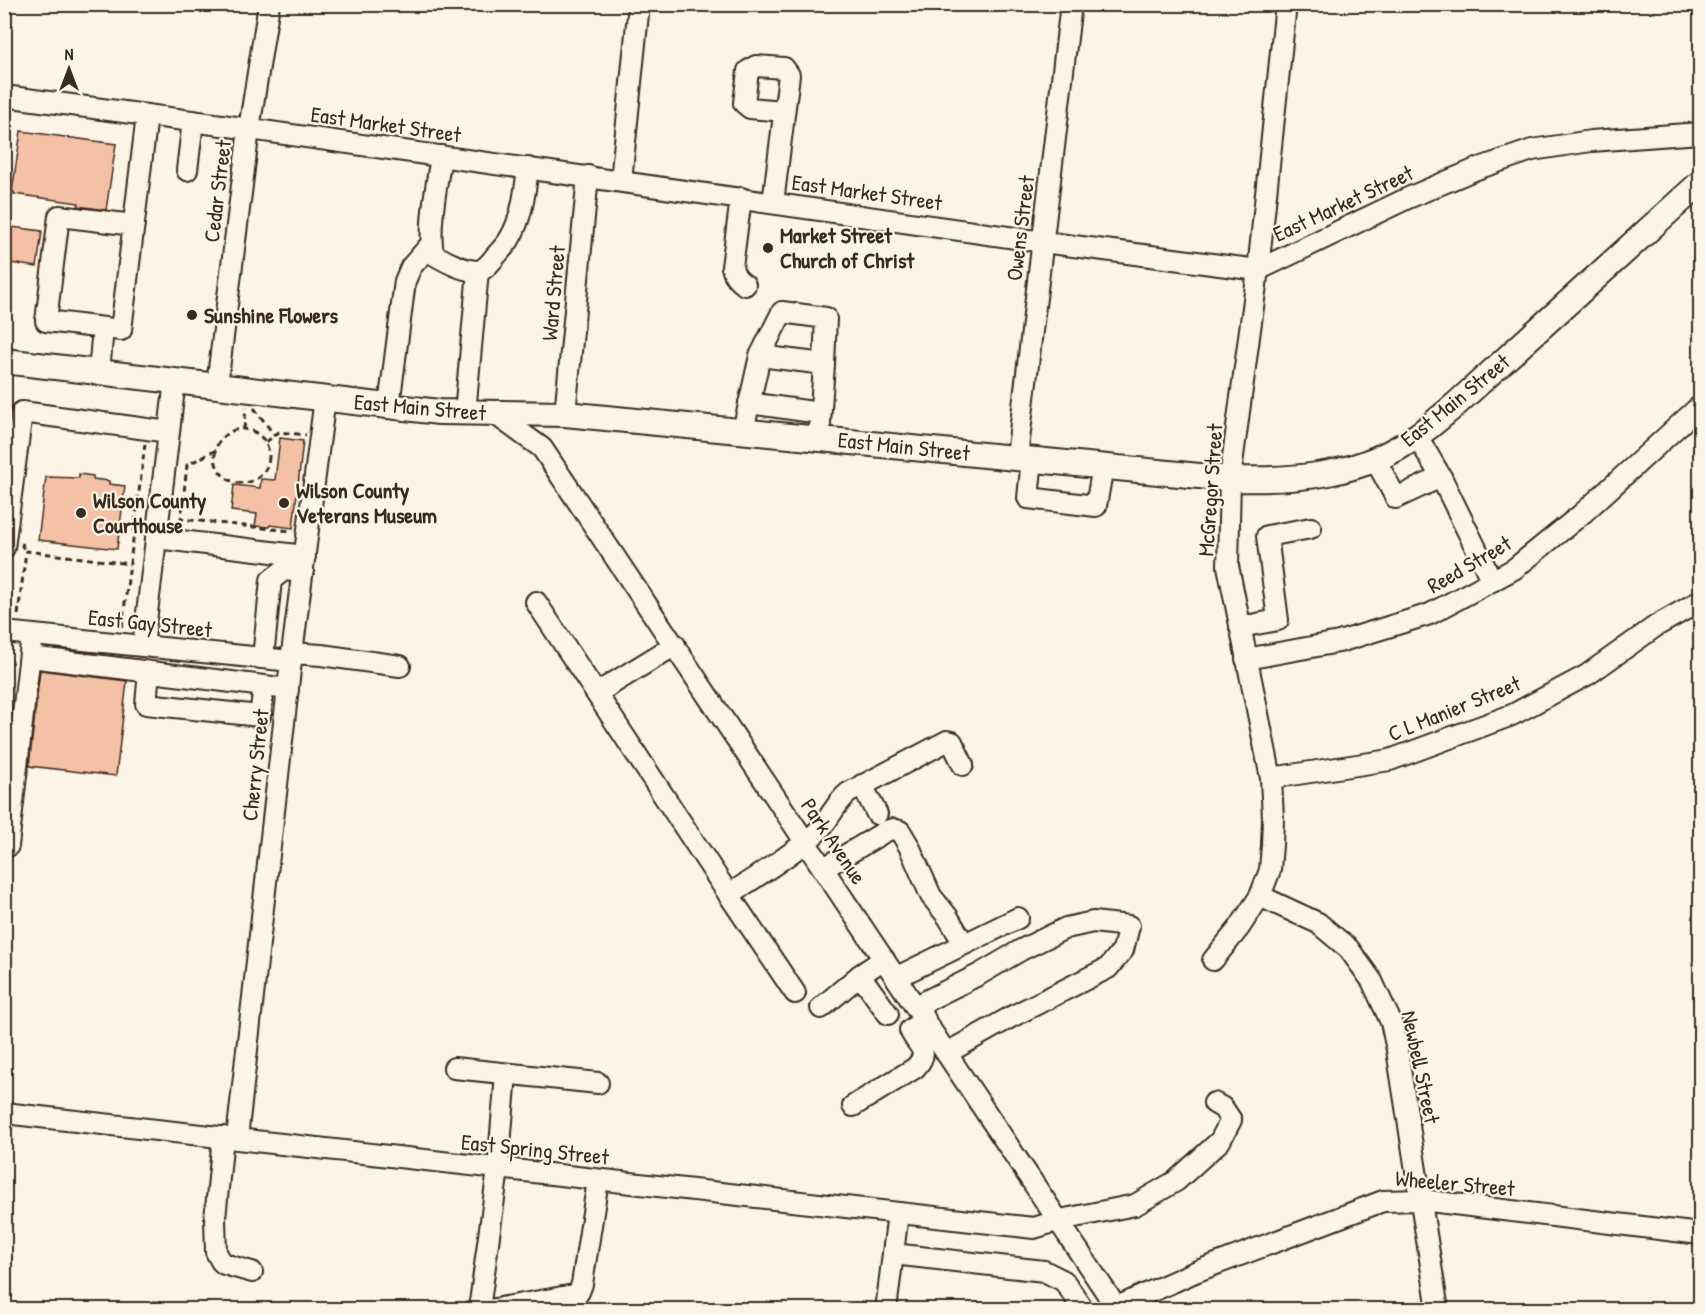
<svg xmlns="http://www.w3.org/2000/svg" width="1705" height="1314" font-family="'Patrick Hand',sans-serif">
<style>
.building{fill:#f5c1a6;stroke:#3b2a1e;stroke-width:1.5}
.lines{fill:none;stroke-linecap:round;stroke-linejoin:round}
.minor-casing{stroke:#3b2a1e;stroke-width:24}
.major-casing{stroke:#3b2a1e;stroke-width:28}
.path{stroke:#3b2a1e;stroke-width:3;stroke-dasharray:6 4.5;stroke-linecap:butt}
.minor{stroke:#fcf5e5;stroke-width:20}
.major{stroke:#fcf5e5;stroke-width:24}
.poi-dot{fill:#3b2a1e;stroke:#fcf5e5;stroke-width:2}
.labels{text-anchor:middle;stroke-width:4.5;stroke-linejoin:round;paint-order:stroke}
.street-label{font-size:22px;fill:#3b2a1e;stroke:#fcf5e5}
.poi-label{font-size:22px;font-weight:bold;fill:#3b2a1e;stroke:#fcf5e5;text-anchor:start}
</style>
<rect width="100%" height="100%" fill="#fcf5e5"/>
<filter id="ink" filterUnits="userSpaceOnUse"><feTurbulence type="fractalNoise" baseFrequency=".0167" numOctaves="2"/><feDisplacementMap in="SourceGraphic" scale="12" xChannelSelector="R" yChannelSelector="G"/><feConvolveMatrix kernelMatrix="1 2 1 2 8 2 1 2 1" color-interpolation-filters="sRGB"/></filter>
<g filter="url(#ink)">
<g class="building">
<polygon points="21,131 116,144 106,210 78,206 79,203 14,194 14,192 12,192"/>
<polygon points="4,226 42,231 37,267 4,262"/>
<polygon points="280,438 303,441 293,528 270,525 269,527 255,526 257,514 231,511 234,485 260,488 261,479 275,480"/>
<polygon points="79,474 93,476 93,479 109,481 109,484 125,486 117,549 38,540 46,477 79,478"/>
<polygon points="40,670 127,681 116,776 29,766"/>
</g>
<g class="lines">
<defs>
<g id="minor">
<polyline points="4,96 229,126 1043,242 1258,270 1408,198 1474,170 1532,150 1591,141 1700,133"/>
<path d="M441 156C437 184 428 226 433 254 445 261 461 270 476 271 484 271 489 264 494 258 499 252 505 246 509 240 522 219 525 192 528 168"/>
<polyline points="187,170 193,121"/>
<polyline points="621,181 639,4"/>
<path d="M741 198 732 267C734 276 738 280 745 285"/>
<polyline points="773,203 789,75 784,68 756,66 748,71 744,103 750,108 784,111"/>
<polyline points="134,225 59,216 46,321 121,330 147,115"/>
<polyline points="760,356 782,312 826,318 824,364"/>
<polyline points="99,372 103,328"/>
<polyline points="217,385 249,129 269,4"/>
<polyline points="749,403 820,413"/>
<polyline points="389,406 405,281 411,267 431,244"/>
<polyline points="465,413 478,271"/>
<polyline points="495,414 542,448 1118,1310"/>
<polyline points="565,414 588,176"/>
<polyline points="743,431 760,356 824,364 819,438"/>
<polyline points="1017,457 1071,4"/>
<polyline points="1032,459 1028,498 1096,506 1103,466"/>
<polyline points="1375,459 1396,498 1441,477 1417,436"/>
<polyline points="1441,477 1492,581"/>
<polyline points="156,538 305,556"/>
<polyline points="4,548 22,412 169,432 175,380"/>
<path d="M536 602 729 895C758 875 791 856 816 833 829 821 834 805 848 793L947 741 952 742 963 765"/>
<polyline points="1240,627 1278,620 1267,536 1311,528"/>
<polyline points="4,632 291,661"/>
<polyline points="143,646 169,432"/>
<polyline points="292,653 321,655 400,666"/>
<polyline points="30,657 288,689"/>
<polyline points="263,658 271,580 284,570 303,572"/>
<polyline points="1246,659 1339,642 1430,614 1514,569 1583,513 1700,406"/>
<polyline points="149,672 146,704 260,716 264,686"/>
<polyline points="597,693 675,645"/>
<polyline points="1271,778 1390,760 1512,715 1587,675 1656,626 1700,601"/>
<polyline points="862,785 877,814"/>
<polyline points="8,846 31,644"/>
<polyline points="824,868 886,831 893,829 900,831 909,846 931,896 948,917 964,944"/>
<polyline points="729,895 795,993"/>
<polyline points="1260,896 1318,923 1349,949 1372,981 1391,1022 1397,1050 1438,1310"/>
<polyline points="1213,960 1239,928 1260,896 1270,870 1272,845 1273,819 1271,778 1228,566 1230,479 1258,270 1286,4"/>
<polyline points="860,975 888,1014"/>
<polyline points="897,977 1018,918"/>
<polyline points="916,1006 980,974 1021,950 1066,928 1093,922 1129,926 1123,950 1108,968 1011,1017 947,1053"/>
<polyline points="821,1008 860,975 884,959"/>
<polyline points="454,1068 598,1083"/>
<path d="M853 1106 915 1068C932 1050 917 1047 910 1030L925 1019"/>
<polyline points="4,1113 1034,1228 1060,1220 1135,1205 1176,1181 1220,1141 1231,1120 1223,1108 1214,1103"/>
<polyline points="223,1137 215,1219 216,1252 221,1261 224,1264 252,1272"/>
<polyline points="237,1138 291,661 325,398"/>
<polyline points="893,1254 1044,1271 1064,1281 1084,1310"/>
<polyline points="1117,1307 1195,1272 1383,1201 1421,1200 1700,1234"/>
<polyline points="479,1310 498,1169 506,1074"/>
<polyline points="489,1310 574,1295 579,1292 582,1284 598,1180"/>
<polyline points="886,1310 898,1213"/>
</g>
<path id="major" d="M4 361 439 412 565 414 1230 479C1296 481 1363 476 1418 435 1431 426 1442 416 1454 406L1700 183"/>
</defs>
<use href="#minor" class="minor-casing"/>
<use href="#major" class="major-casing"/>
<g class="path">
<polyline points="254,408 275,436"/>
<circle cx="242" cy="456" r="27"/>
<polyline points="244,429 246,407"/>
<polyline points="266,442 279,432 306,435"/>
<polyline points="216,450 187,465 181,519 291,531"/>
<polyline points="23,543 22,546 26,551"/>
<polyline points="18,615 26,551 130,564"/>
<polyline points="122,627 145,444"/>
</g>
<use href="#minor" class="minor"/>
<use href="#major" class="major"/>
</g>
</g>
<g class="poi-dot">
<circle cx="768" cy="248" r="6"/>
<circle cx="192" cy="315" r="6"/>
<circle cx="284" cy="503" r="6"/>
<circle cx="81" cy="513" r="6"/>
</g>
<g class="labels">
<g class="street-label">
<text transform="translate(386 124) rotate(8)" y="8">East Market Street</text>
<text transform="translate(217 191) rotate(-83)" y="8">Cedar Street</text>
<text transform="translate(867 192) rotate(8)" y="8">East Market Street</text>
<text transform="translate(1343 203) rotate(-25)" y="8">East Market Street</text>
<text transform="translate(1020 228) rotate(-83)" y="8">Owens Street</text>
<text transform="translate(553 293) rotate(-85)" y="8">Ward Street</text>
<text transform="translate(1455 400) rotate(-39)" y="8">East Main Street</text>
<text transform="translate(420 407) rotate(5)" y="8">East Main Street</text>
<text transform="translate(904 446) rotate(6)" y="8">East Main Street</text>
<text transform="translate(1210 490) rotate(-86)" y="8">McGregor Street</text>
<text transform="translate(1469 564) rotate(-30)" y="8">Reed Street</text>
<text transform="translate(150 623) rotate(6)" y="8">East Gay Street</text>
<text transform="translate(1454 708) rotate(-22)" y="8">C L Manier Street</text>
<text transform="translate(255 765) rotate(-84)" y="8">Cherry Street</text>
<text transform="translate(834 841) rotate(56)" y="8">Park Avenue</text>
<text transform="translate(1421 1067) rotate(78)" y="8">Newbell Street</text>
<text transform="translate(535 1149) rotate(6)" y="8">East Spring Street</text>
<text transform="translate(1455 1183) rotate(5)" y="8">Wheeler Street</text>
</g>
<g class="poi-label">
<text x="780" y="243">Market Street<tspan x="780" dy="25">Church of Christ</tspan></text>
<text x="204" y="323">Sunshine Flowers</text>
<text x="296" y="498">Wilson County<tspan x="296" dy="25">Veterans Museum</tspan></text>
<text x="93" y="508">Wilson County<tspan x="93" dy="25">Courthouse</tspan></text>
</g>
</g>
<rect width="1705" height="1314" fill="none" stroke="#fcf5e5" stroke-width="24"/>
<rect x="12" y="12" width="1681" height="1290" fill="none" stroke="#3b2a1e" stroke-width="2" filter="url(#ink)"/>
<g transform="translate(69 69)" stroke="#fcf5e5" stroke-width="4.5" paint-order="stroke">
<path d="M0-4.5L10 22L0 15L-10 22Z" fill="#3b2a1e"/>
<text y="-9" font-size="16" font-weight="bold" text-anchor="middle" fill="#3b2a1e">N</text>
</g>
</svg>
